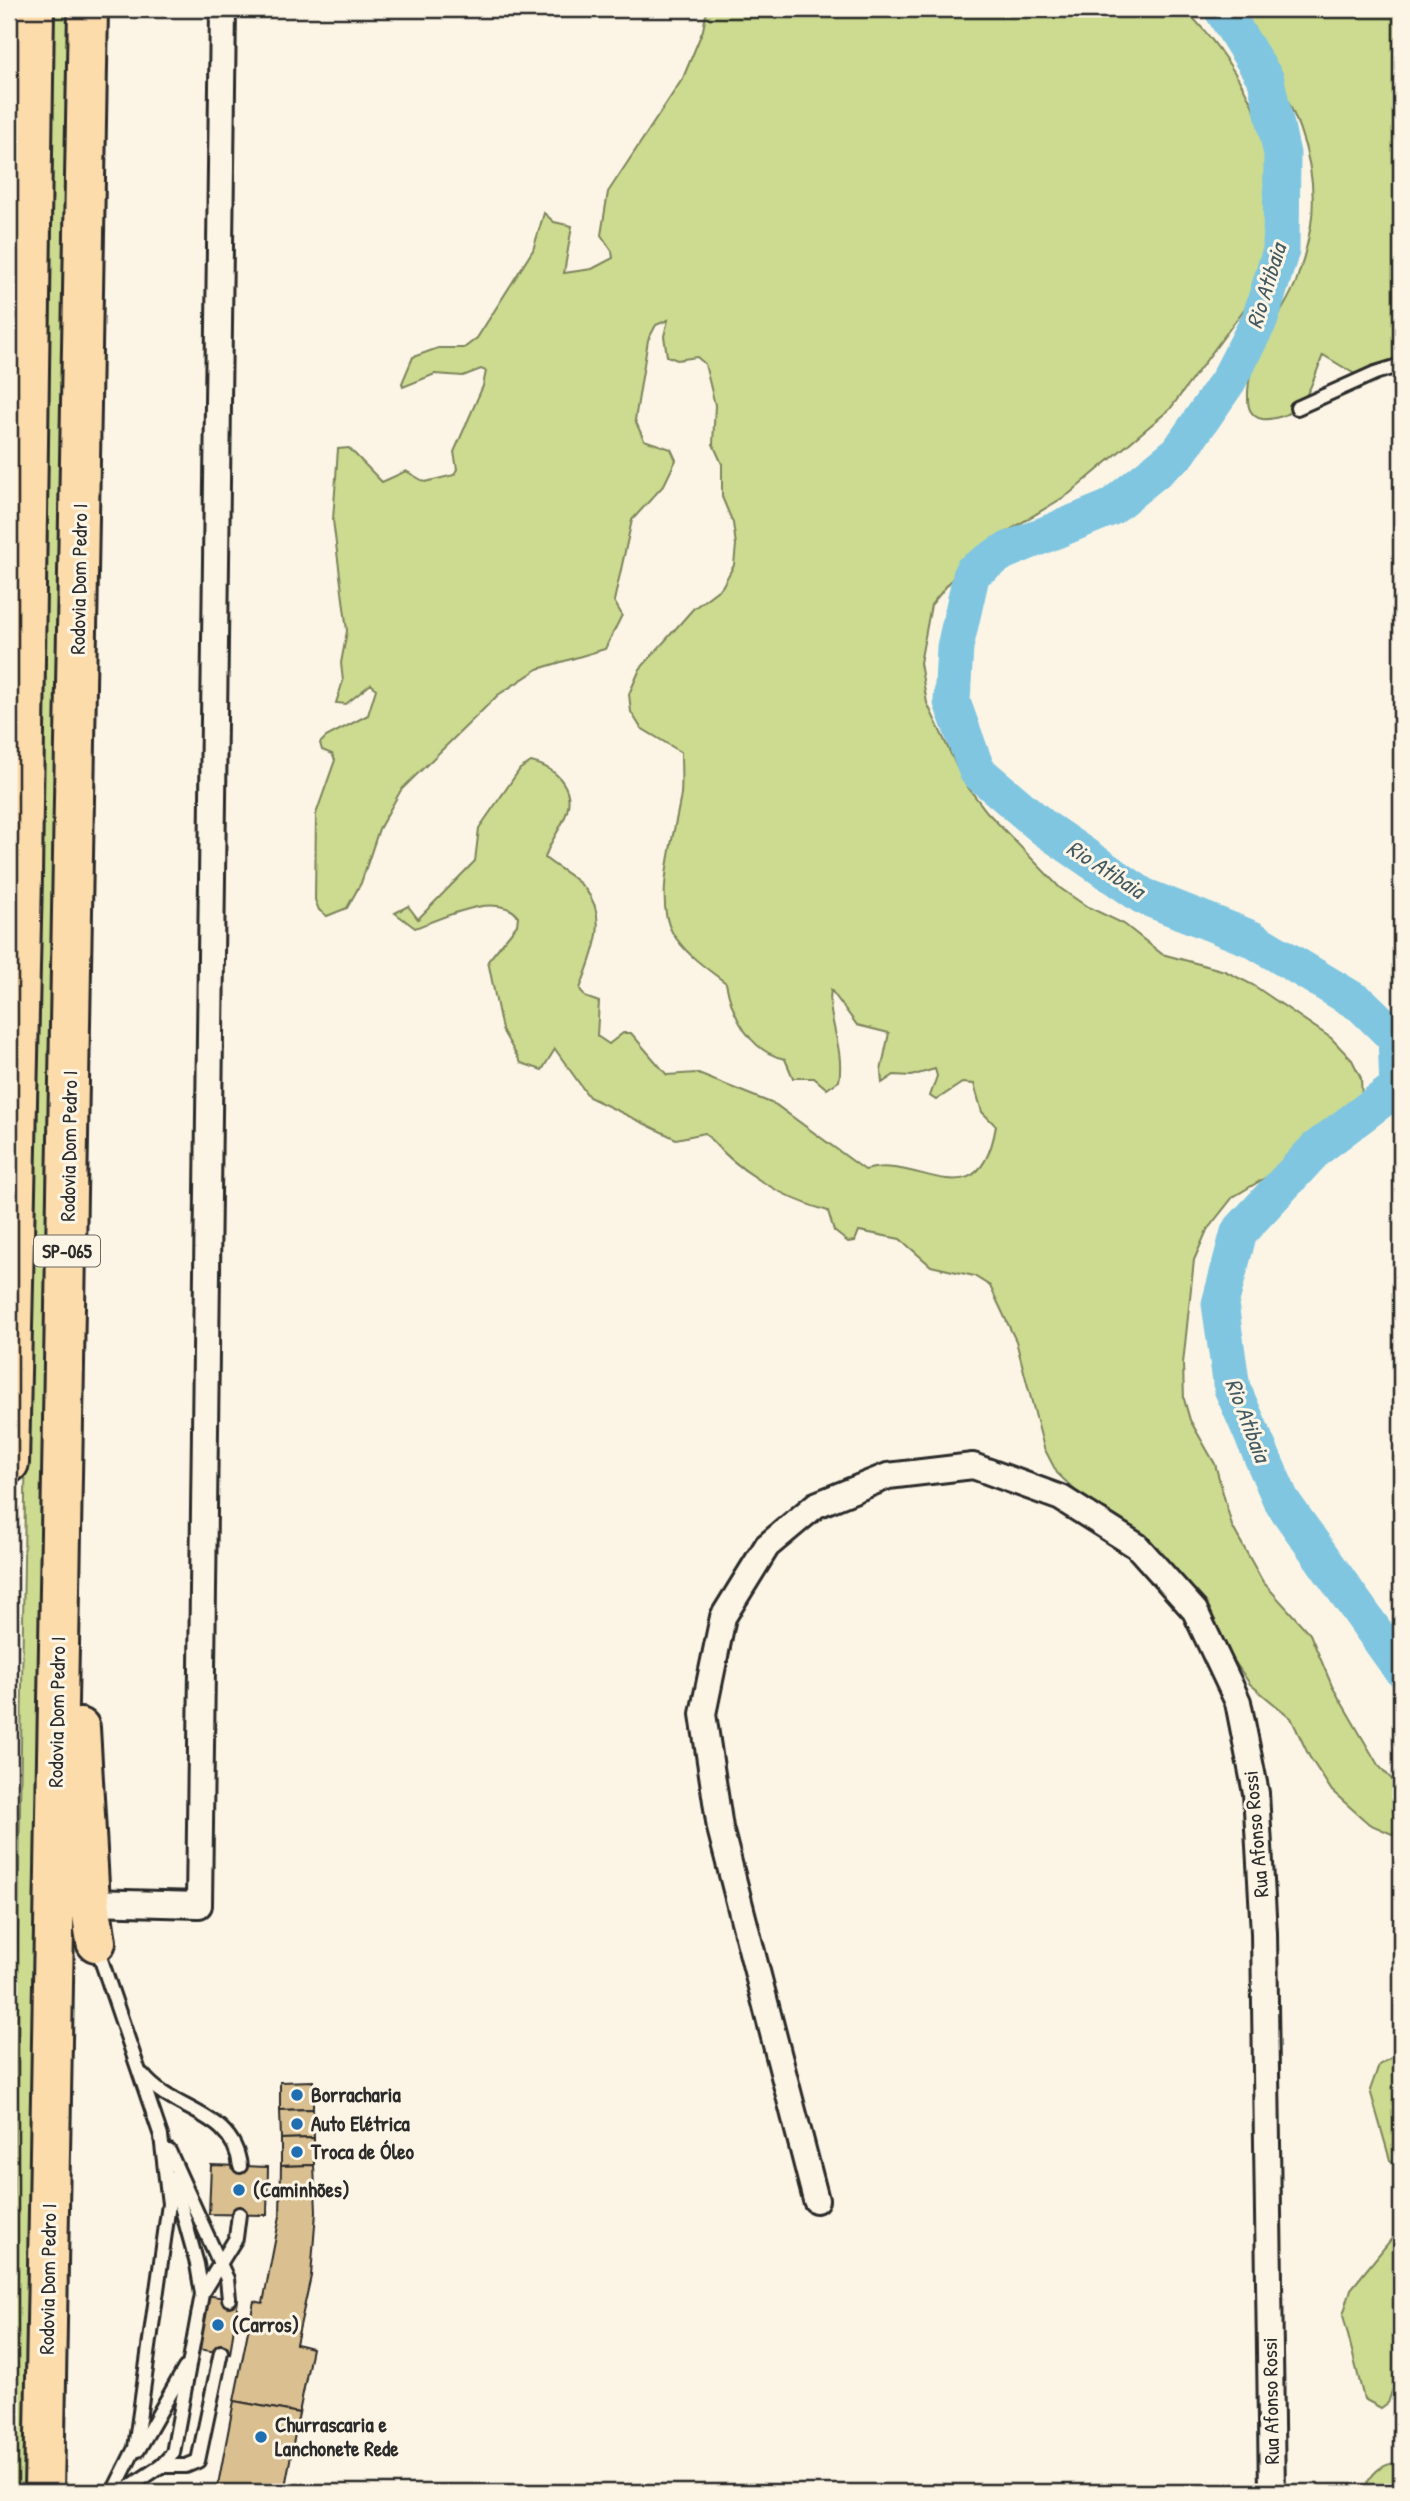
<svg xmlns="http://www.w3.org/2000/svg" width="1410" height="2501" font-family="'Patrick Hand',sans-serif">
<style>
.green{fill:#ccdb8f;stroke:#7c835d;stroke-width:2}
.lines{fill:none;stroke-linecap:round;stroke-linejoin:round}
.river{stroke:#80c6e1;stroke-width:37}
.building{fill:#dac090;stroke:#2b2b2b;stroke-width:2}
.lane-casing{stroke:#2b2b2b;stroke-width:18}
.street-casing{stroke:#2b2b2b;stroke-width:30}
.highway-casing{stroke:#2b2b2b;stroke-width:44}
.lane{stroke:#fcf5e5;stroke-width:12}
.street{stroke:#fcf5e5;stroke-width:24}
.highway{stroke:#fddcac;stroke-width:38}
.poi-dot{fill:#1f6fb2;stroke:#fcf5e5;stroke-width:2.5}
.labels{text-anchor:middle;stroke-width:6;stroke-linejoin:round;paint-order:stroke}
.shield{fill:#fcf5e5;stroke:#6a6863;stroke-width:2}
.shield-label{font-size:19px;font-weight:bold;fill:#2b2b2b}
.street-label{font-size:21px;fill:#2b2b2b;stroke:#fcf5e5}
.poi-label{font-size:21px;font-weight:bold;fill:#2b2b2b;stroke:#fcf5e5;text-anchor:start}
.water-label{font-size:23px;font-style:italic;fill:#445a62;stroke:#fcf5e5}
</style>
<rect width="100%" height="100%" fill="#fcf5e5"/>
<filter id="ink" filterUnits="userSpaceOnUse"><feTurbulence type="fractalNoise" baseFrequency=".0143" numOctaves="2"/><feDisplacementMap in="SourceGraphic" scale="14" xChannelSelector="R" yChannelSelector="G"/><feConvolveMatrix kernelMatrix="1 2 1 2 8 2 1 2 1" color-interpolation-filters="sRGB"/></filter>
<g filter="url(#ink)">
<g class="green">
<polygon points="49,9 74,9 31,2492 9,2492"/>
<path d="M707 9H1184C1212 35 1249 88 1260 126 1267 151 1266 180 1267 206 1268 238 1268 266 1254 296L1170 409 1069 494 975 551 931 605 920 663 927 703 964 782 987 812 1060 888 1086 906 1124 924 1162 954 1225 971 1253 985 1331 1038 1352 1060 1361 1078 1362 1101 1351 1120 1309 1152 1233 1197 1207 1230 1194 1260 1183 1364 1184 1399 1190 1420 1215 1464 1232 1526 1263 1582 1310 1634 1332 1686 1378 1765 1401 1789V1838L1369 1824 1332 1791 1309 1756 1291 1718 1250 1684 1168 1563 1085 1500 1057 1473 1044 1448 1016 1341 990 1286 974 1276 931 1266 900 1239 859 1231 855 1241 848 1242 834 1231 828 1211C782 1198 736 1170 705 1133L676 1139 589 1097 555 1049 542 1070 521 1063 502 1030 488 961 517 925 518 916C497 890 440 919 415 928L395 913 408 906 418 919 475 861 479 828 520 769 531 762C557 768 578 790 564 819 558 833 549 843 545 858 557 868 576 877 585 889 611 920 591 956 580 989L585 997 599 1002 597 1036 609 1044 623 1033H631L667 1075 696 1073 776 1105 865 1170C919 1153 979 1225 996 1126L982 1112 974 1084 962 1083 936 1100 930 1096 937 1076 935 1069 911 1076 894 1075 882 1083 881 1071 889 1033 857 1025 831 990C826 1018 845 1047 839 1081L827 1089 814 1078H793L785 1059C750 1052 732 1016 726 983 706 968 685 954 672 932 653 899 676 830 681 794 682 781 681 766 681 752L641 728 631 712 629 694 640 669 693 609 722 587 734 565 736 545 733 523 722 497V464L713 444 715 405 705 364 697 357 677 360 667 356 664 336 668 320 656 325 648 340 635 420 644 440 671 449 676 460 664 485 632 520 614 601 622 615 605 649 538 669 498 695 401 790 379 829 361 883 347 908 327 916 319 910 315 900 316 814 335 760 332 754 322 750 320 743 326 737 368 715 376 689 371 684 346 704 336 703 343 681 341 663 347 631 333 520 338 449 349 448 382 482 406 471 425 482 454 475 457 469 454 452 483 386 486 371 481 369 463 376 435 374 403 387 402 383 413 357 438 348H464L477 338 533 250 544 213 554 222 572 226 564 273 592 269 613 258 612 251 601 235 608 192 683 78 703 30Z"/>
<path d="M1239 9H1401V372L1358 376 1323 355C1312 382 1307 412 1275 418 1268 419 1261 421 1255 416 1247 410 1248 401 1248 392 1250 344 1280 323 1296 282 1302 265 1308 243 1311 225 1323 144 1275 77 1239 9Z"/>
<polygon points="1401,2052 1401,2167 1390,2160 1370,2090 1379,2065"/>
<polygon points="1401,2227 1401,2390 1394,2385 1388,2403 1381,2408 1364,2399 1343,2315 1351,2289"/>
<path d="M1401 2462V2492H1362C1372 2473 1379 2464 1401 2462Z"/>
</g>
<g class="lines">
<polyline class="river" points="1222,9 1266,80 1282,154 1281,250 1260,319 1228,381 1179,452 1110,508 1003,552 972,572 955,647 952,702 977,771 1044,828 1143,896 1252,939 1362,1005 1396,1038 1398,1087 1316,1149 1239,1232 1220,1304 1232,1388 1281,1500 1401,1669"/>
</g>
<g class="building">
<polygon points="313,2081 313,2109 280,2110 280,2082"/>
<polygon points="313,2109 314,2138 281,2139 280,2110"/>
<polygon points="314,2138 314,2165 281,2166 281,2139"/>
<polygon points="211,2165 268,2167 267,2215 209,2214"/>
<polygon points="314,2165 316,2212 311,2276 296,2344 312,2348 299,2413 234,2401 254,2301 263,2303 280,2216 281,2166"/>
<polygon points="206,2295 238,2300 230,2354 198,2349"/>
<polygon points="234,2401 299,2413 284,2492 217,2490"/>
</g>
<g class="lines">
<defs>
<g id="lane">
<polyline points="1297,408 1375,373 1401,365"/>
<polyline points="96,1945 161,2136 169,2204 135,2448 113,2492"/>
<path d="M143 2075C173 2113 233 2110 240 2166"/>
<polyline points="169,2151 227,2279 229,2299"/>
<polyline points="202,2293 236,2238 239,2214"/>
<polyline points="138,2450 185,2368"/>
<polyline points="161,2466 173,2453 202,2294 197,2264 173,2177"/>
<polyline points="122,2492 161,2466 186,2466 198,2461 221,2352"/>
</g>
<g id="street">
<polyline points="90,1902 199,1905 223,9"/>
<polyline points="816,2200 720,1828 703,1714 723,1617 767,1546 816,1505 888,1476 973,1466 1061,1498 1137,1546 1195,1611 1238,1702 1256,1793 1264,1933 1272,2492"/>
</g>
<g id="highway">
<polyline points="9,1463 22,876 34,9"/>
<polyline points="80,1728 90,1902 96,1942"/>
<polyline points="44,2492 88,9"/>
</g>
</defs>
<use href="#lane" class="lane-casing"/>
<use href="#street" class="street-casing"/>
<use href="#highway" class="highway-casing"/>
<use href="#lane" class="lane"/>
<use href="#street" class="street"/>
<use href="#highway" class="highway"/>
</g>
</g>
<g class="poi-dot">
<circle cx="297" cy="2095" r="7"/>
<circle cx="297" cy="2124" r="7"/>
<circle cx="297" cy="2152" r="7"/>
<circle cx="239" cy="2190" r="7"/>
<circle cx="218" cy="2325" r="7"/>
<circle cx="261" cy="2437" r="7"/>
</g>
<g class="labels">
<rect class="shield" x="34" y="1235.5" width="66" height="31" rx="5"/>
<g class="shield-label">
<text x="67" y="1258">SP-065</text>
</g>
<g class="street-label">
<text transform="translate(79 579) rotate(-89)" y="7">Rodovia Dom Pedro I</text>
<text transform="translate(69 1146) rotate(-89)" y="7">Rodovia Dom Pedro I</text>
<text transform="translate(57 1712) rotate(-89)" y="7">Rodovia Dom Pedro I</text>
<text transform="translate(1256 1834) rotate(-95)" y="7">Rua Afonso Rossi</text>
<text transform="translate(48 2279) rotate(-89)" y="7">Rodovia Dom Pedro I</text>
<text transform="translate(1271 2401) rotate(-91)" y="7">Rua Afonso Rossi</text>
</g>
<g class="poi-label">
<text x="311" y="2102">Borracharia</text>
<text x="311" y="2131">Auto Elétrica</text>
<text x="311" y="2159">Troca de Óleo</text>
<text x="253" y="2197">(Caminhões)</text>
<text x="232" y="2332">(Carros)</text>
<text x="275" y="2432">Churrascaria e<tspan x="275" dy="24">Lanchonete Rede</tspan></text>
</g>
<g class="water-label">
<text transform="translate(1266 286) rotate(-73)" y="8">Rio Atibaia</text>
<text transform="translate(1106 869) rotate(33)" y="8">Rio Atibaia</text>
<text transform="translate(1248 1420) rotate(69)" y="8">Rio Atibaia</text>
</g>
</g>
<rect width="1410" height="2501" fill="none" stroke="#fcf5e5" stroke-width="35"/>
<rect x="18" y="18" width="1375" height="2466" fill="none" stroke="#2b2b2b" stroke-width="2.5" filter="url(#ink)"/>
</svg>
